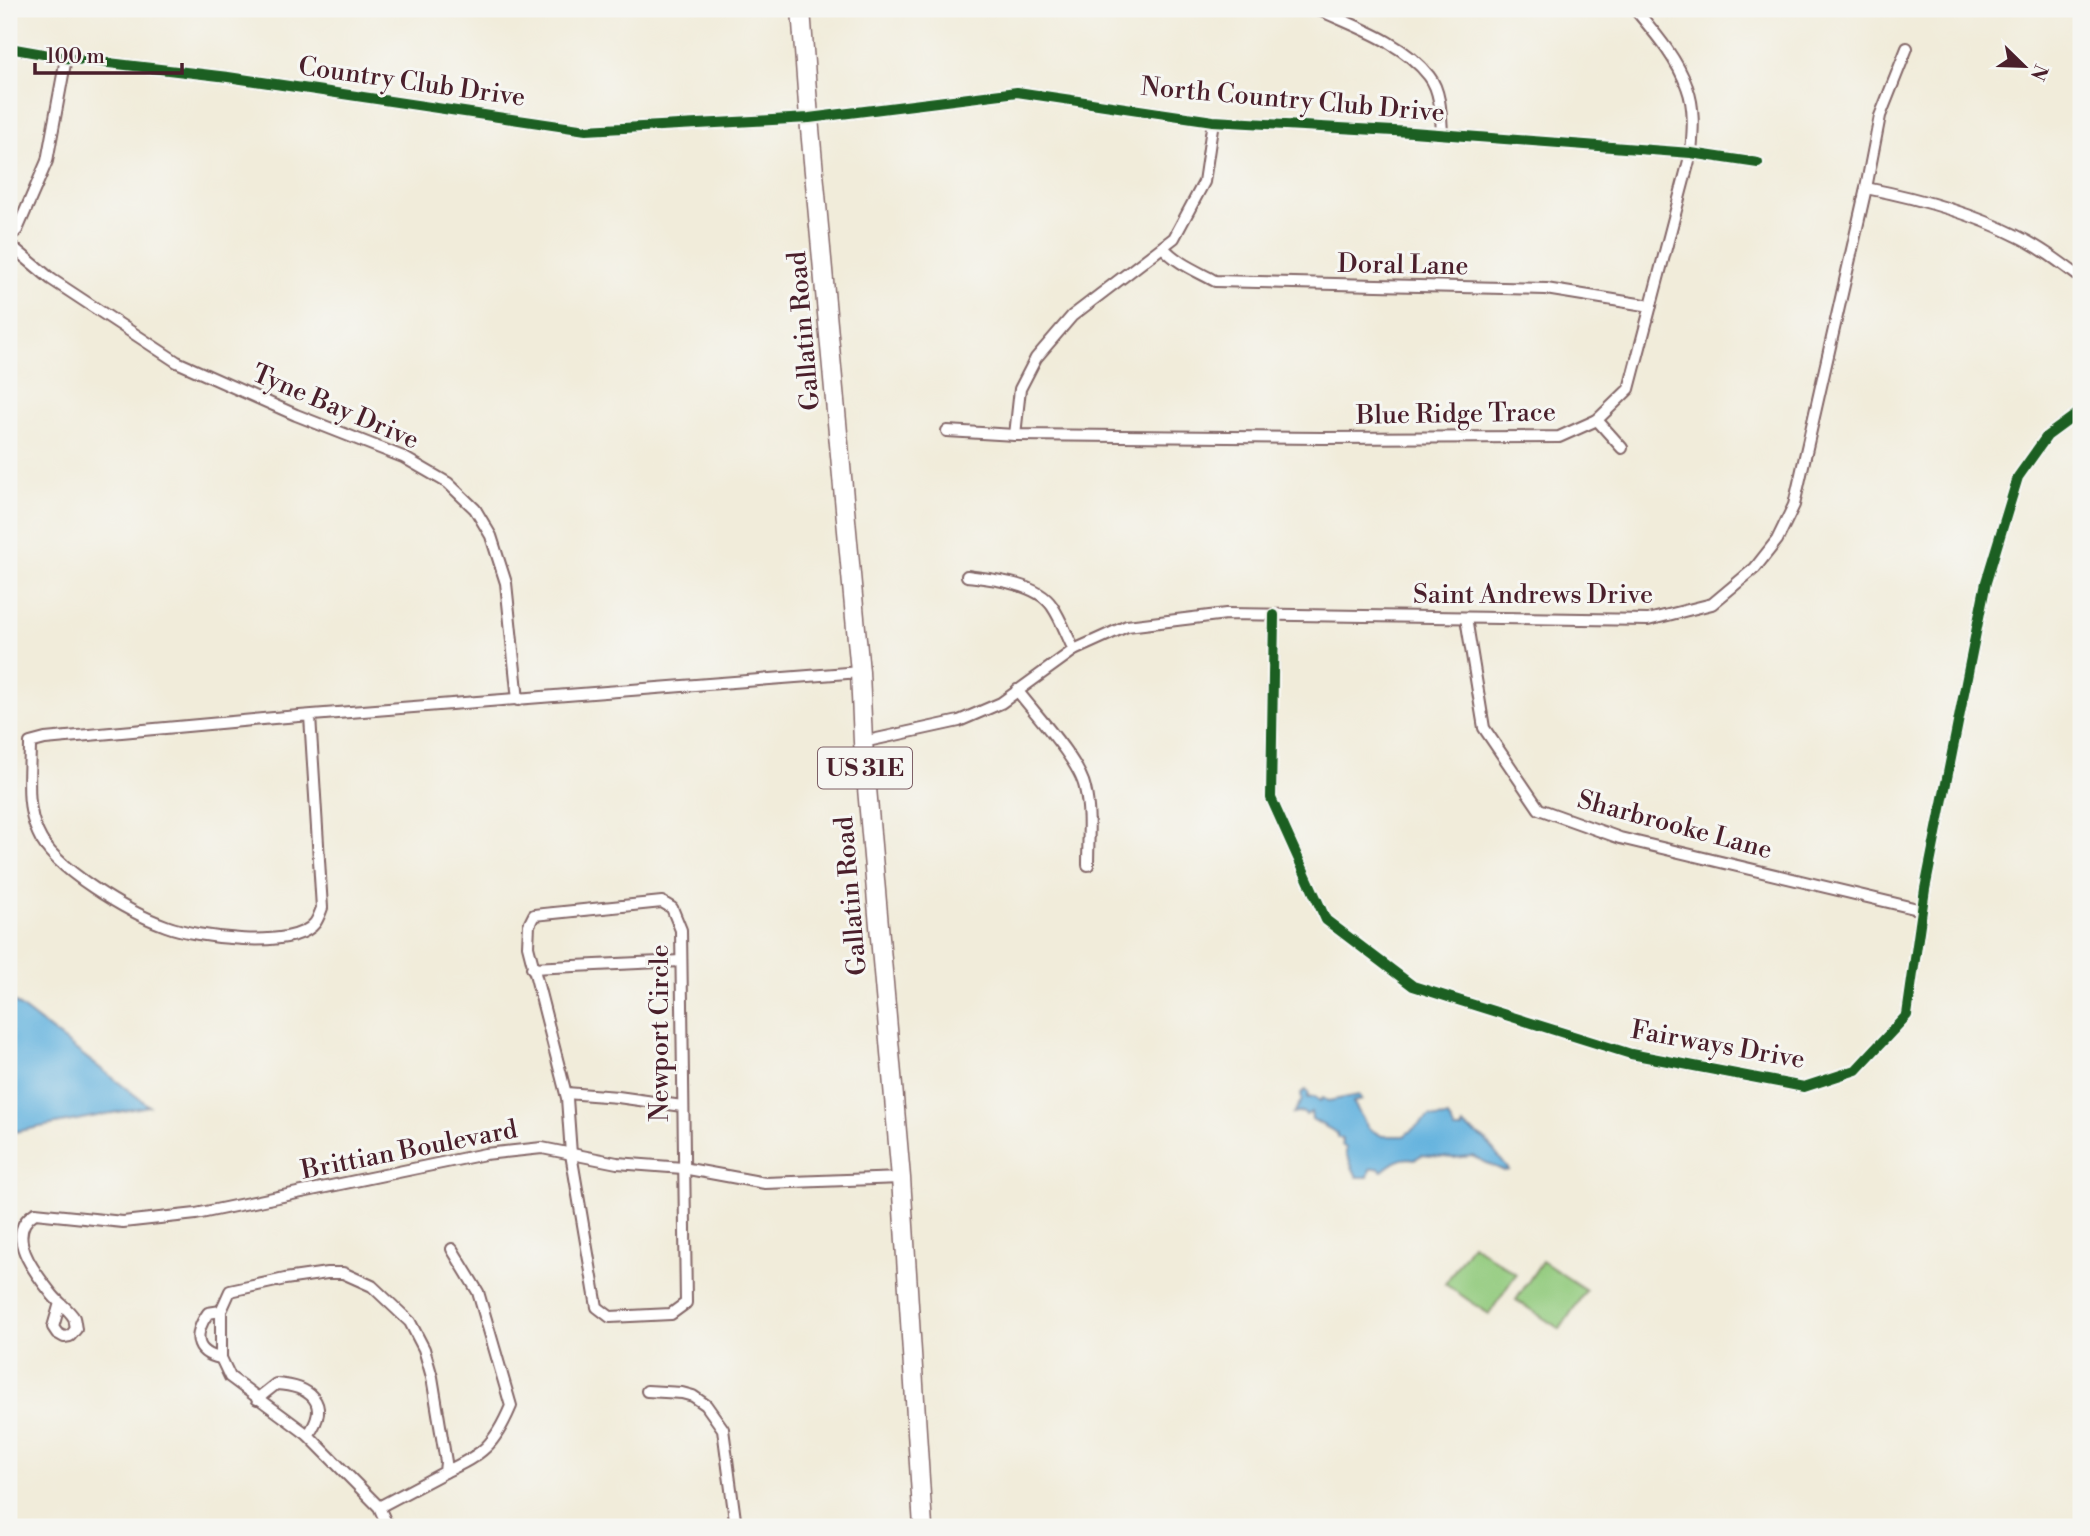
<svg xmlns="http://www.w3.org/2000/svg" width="2090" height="1536" font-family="'Libre Bodoni',serif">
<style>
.green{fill:#93cb7e;stroke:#6e7554;stroke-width:2}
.water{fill:#64b2de;stroke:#576884;stroke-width:2}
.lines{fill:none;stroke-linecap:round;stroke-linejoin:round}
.minor-casing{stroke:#846768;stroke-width:14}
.primary-casing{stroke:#846768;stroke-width:21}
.minor{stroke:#fff;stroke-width:10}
.primary{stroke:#fff;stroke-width:18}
.cycleway-casing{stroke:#f6f6f2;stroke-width:15}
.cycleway{stroke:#1b5e20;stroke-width:10}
.labels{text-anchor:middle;stroke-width:6;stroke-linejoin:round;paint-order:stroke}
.shield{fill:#f6f6f2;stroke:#7e6067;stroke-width:2}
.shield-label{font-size:24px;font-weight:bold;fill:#4a1f2b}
.street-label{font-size:26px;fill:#4a1f2b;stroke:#f6f6f2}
</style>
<rect width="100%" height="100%" fill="#f6f6f2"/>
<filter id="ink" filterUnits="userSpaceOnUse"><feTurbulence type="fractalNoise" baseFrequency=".0143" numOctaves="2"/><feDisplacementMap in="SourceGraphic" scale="14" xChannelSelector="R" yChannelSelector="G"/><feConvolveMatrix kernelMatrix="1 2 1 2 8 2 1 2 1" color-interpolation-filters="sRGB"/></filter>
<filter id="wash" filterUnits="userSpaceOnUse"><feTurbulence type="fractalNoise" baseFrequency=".00686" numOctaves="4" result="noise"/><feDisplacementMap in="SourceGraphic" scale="28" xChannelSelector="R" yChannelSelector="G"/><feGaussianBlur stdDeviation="1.57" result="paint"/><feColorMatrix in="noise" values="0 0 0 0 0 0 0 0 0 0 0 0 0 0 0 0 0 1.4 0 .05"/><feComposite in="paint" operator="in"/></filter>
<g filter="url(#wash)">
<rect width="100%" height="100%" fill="#f1ecda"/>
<g class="green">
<polygon points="1472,1244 1516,1274 1489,1314 1445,1284"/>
<polygon points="1542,1261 1586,1290 1560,1329 1516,1300"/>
</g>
<g class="water">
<polygon points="9,998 149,1106 9,1133"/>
<path d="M1306 1090 1309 1094 1307 1098 1315 1097 1320 1101 1323 1098 1328 1101 1359 1095 1362 1100 1353 1102 1368 1128 1382 1136H1404L1430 1116 1436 1118 1448 1117 1455 1130H1461L1463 1126 1485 1140 1509 1170 1504 1171 1472 1156 1453 1158 1422 1155 1415 1159C1401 1156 1392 1163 1382 1171L1378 1168 1370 1169 1368 1177H1357L1346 1154V1148L1342 1145V1139L1337 1137V1133L1312 1119 1311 1112 1306 1115 1302 1112 1293 1114 1302 1100 1301 1093Z"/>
</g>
</g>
<g filter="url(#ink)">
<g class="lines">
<defs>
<g id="minor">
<path d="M1317 9C1354 26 1403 42 1429 76 1441 91 1441 116 1442 134"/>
<polyline points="9,48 66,58 228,77 586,130 809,118 1017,92 1213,121 1412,132 1691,153 1758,163"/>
<path d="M1866 188C1917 198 1970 212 2017 236 2040 247 2061 263 2081 278"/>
<polyline points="9,237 17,230 47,161 66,58"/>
<polyline points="9,244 51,279 177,362 296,415 403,457 448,483 475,509 491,536 506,583 518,700"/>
<path d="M1163 247C1176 263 1197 271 1215 281L1546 289 1651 306"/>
<polyline points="1597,420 1622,448"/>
<path d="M947 431 1015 435 1322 438 1559 437 1597 420 1629 389 1691 153C1693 131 1695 108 1687 87 1677 58 1654 32 1635 9"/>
<polyline points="1015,435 1020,389 1036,358 1072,316 1174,238 1204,182 1213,121"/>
<path d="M967 576C991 579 1037 583 1052 606 1061 619 1067 636 1074 650"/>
<polyline points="1274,615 1271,798 1326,920 1413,986 1631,1054 1804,1087 1856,1070 1907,1015 1925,889 1986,582 2018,477 2047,436 2081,411"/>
<polyline points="1466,618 1484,728 1539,809 1620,838 1922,910"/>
<path d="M1017 690C1035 714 1079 760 1085 788 1091 813 1088 840 1088 865"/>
<path d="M310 716 322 908C320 913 318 919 315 923 294 951 195 937 166 926 130 913 53 869 38 833 25 806 30 773 30 743L45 739 274 718 860 672"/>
<polyline points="863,742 959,721 1001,703 1074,650 1127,626 1226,614 1648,620 1712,604 1755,568 1777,540 1794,505 1866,188 1880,116 1907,48"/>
<polygon points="662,902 672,908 681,930 686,1303 671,1314 610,1317 597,1307 571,1154 567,1098 528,946 529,925 534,915"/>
<polyline points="532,968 681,961"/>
<polyline points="566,1093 618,1097 682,1106"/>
<path d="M60 1303 53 1327 57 1333 64 1337 70 1336 76 1329C75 1325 75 1321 74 1318 69 1309 57 1302 51 1293 35 1273 3 1233 35 1213L123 1222 196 1214 485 1154 542 1148 617 1163 683 1168 765 1183 901 1178"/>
<path d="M221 1358C193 1353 194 1333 208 1313L221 1311"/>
<polyline points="647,1391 682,1393 693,1396 706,1405 723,1429 736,1527"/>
<path d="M257 1399 276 1384C309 1386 332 1402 308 1435"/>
<path d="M445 1472C483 1454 494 1446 511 1406L478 1292 452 1249"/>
<polyline points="379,1507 445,1472 446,1462 432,1377 424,1349 410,1322 372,1286 343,1273 327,1273 285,1279 230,1291 221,1311 221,1358 230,1377 308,1435 379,1507 388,1527"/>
</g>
<polyline id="primary" points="801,9 809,118 860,672 863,742 901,1178 923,1527"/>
</defs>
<use href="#minor" class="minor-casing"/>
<use href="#primary" class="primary-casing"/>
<use href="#minor" class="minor"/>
<use href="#primary" class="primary"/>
<defs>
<g id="cycleway">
<polyline points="9,48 66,58 228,77 586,130 809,118 1017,92 1213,121 1412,132 1691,153 1758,163"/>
<polyline points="1274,615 1271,798 1326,920 1413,986 1631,1054 1804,1087 1856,1070 1907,1015 1925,889 1986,582 2018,477 2047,436 2081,411"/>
</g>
</defs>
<use href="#cycleway" class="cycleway-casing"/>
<use href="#cycleway" class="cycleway"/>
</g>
</g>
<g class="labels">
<rect class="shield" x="818" y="747.5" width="94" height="41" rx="5"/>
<g class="shield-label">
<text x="865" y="776">US 31E</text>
</g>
<g class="street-label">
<text transform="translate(412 81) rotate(8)" y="9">Country Club Drive</text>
<text transform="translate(1293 99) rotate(5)" y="9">North Country Club Drive</text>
<text transform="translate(1403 264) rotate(1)" y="9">Doral Lane</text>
<text transform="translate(803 331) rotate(-95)" y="9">Gallatin Road</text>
<text transform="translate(336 406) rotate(23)" y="9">Tyne Bay Drive</text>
<text transform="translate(1456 413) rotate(-1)" y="9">Blue Ridge Trace</text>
<text x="1533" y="603">Saint Andrews Drive</text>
<text transform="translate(1675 824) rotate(15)" y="9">Sharbrooke Lane</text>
<text transform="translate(850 896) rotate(-95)" y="9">Gallatin Road</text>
<text transform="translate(659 1033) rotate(-90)" y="9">Newport Circle</text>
<text transform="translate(1718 1044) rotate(10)" y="9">Fairways Drive</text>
<text transform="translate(409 1149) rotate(-11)" y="9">Brittian Boulevard</text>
</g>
</g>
<rect width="2090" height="1536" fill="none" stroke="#f6f6f2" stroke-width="35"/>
<g transform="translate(2024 66) rotate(113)" stroke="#f6f6f2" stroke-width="5" paint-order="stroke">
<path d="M0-5L12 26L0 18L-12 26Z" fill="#4a1f2b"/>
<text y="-10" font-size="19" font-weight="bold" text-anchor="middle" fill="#4a1f2b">N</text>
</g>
<path d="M35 63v10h147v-10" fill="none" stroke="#4a1f2b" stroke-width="3.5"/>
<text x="46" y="63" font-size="21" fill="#4a1f2b" stroke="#f6f6f2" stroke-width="5" paint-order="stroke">100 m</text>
</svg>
